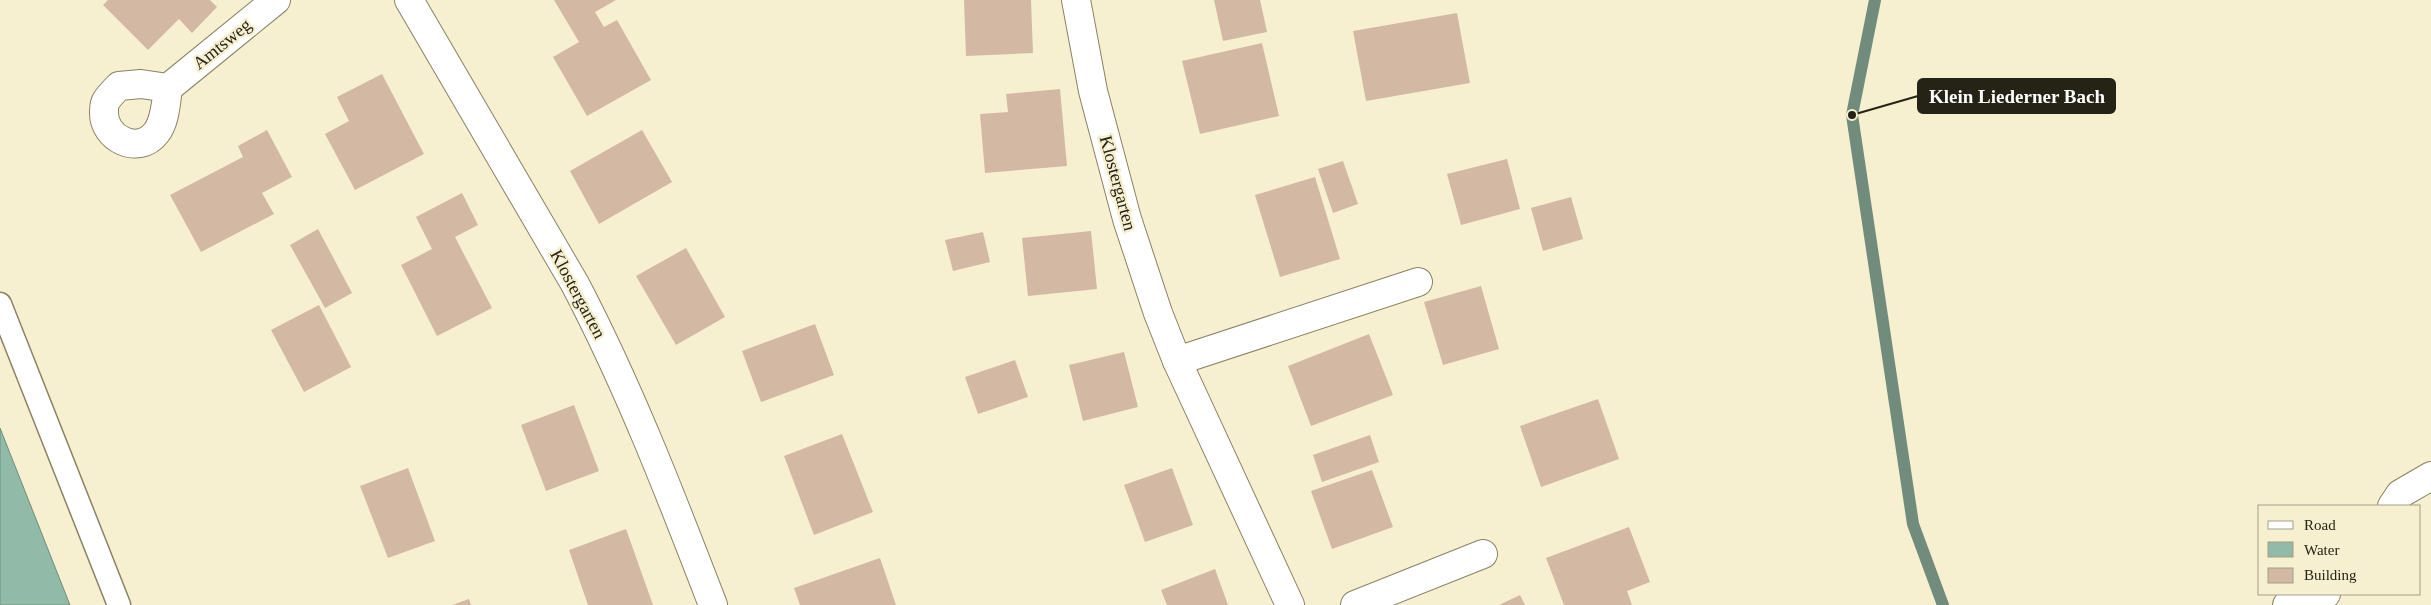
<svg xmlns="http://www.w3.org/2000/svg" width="2431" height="605" font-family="Georgia,serif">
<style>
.water{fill:#91baa8;stroke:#718c7c}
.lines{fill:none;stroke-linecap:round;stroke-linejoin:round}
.stream{stroke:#718c7c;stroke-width:12}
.building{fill:#d3b9a3}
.lane-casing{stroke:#898265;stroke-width:25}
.street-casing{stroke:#898265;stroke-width:30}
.lane{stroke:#fff;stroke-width:22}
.street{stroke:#fff;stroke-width:28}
.labels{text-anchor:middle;stroke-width:5;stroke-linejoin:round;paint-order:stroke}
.street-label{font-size:18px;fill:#252216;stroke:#f7f0d0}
.leader{fill:none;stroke:#252216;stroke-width:2}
.callout-dot{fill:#252216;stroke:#f7f0d0;stroke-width:2}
.callout{fill:#252216;stroke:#252216;stroke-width:2}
.callout-label{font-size:19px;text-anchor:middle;font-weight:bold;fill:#fff}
</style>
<rect width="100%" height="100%" fill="#f7f0d0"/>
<polygon class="water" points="0,428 70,605 0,605"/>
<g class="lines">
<polyline class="stream" points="1875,0 1852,115 1913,524 1943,605"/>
</g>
<g class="building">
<polygon points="108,0 210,0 217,7 192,33 179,19 148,50 103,5"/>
<polygon points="554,0 616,0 595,12 604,27 617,20 651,80 587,116 553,57 579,42"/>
<polygon points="964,0 1031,0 1033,53 966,56"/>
<polygon points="1214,0 1260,0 1267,32 1223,41"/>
<polygon points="1457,13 1470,83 1366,101 1353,31"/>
<polygon points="1262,43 1279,116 1200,134 1182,61"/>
<polygon points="382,74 424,154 355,190 325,134 349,121 337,97"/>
<polygon points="1060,89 1067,166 985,173 980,114 1008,112 1006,94"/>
<polygon points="267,130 292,177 262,193 274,214 201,252 170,195 243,157 238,146"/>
<polygon points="642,130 672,182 599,224 570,171"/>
<polygon points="1507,159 1520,209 1461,225 1447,174"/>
<polygon points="1343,161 1358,204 1333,213 1318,169"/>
<polygon points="1315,177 1340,259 1280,277 1255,195"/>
<polygon points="462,193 478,225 455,237 492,308 437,336 401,265 432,249 416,217"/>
<polygon points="1571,197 1583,239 1543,251 1531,208"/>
<polygon points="318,229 352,293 325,308 290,245"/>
<polygon points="1091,231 1097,289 1028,296 1022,238"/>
<polygon points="983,232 990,262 953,271 945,240"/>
<polygon points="686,248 725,317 676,345 636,276"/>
<polygon points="1481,286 1499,349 1443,365 1424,302"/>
<polygon points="319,305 351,367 304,392 271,330"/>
<polygon points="815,324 834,375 761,402 742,351"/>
<polygon points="1369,334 1393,395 1311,426 1288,366"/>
<polygon points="1124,352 1138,407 1083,421 1069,365"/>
<polygon points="1015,360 1028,397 978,414 965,377"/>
<polygon points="1598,399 1619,459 1541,487 1520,426"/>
<polygon points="574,405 599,471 546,491 521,425"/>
<polygon points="842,434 873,512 814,535 784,456"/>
<polygon points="1370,435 1379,462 1322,482 1313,455"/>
<polygon points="408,468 435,541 388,558 360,486"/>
<polygon points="1172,468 1193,525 1145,542 1124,485"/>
<polygon points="1372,470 1393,527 1332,549 1311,491"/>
<polygon points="1629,527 1650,582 1627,591 1632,605 1564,605 1546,558"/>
<polygon points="626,529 653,605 588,605 569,550"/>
<polygon points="880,558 896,605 800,605 794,588"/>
<polygon points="1215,569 1228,605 1167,605 1161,590"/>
<polygon points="1520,595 1525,605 1499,605"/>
<polygon points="469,599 471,605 452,605"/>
</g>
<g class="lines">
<defs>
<polyline id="lane" points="0,304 119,605"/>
<g id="street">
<path d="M409 0 575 284C629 387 671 496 713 605"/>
<polyline points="1076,0 1093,91 1127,219 1158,313 1177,361 1290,605"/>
<path d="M168 88 141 84 119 86C114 91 109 96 106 101 104 104 104 108 104 112 103 138 138 156 156 133 165 122 166 103 168 88L276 0"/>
<polyline points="1177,361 1418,282"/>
<polyline points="2392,506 2400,494 2431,476"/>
<polyline points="1355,605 1483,554"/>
<polyline points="2287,605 2314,602 2326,594"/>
</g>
</defs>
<use href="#lane" class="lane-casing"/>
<use href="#street" class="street-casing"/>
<use href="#lane" class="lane"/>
<use href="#street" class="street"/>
</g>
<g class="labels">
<g class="street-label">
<text transform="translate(222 44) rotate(-39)" y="6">Amtsweg</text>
<text transform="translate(1118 183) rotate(75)" y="6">Klostergarten</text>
<text transform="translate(578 294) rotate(62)" y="6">Klostergarten</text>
</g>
</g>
<path class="leader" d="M1852 115L1918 96"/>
<circle class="callout-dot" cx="1852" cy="115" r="5"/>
<rect class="callout" x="1918" y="79" width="197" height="34" rx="5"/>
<g class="callout-label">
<text x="2017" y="103">Klein Liederner Bach</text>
</g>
<rect x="2258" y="505" width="162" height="90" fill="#f7f0d0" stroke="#a39e86"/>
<rect x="2268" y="521" width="25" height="8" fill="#ffffff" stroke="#a39e86"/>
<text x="2304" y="530" font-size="15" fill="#252216">Road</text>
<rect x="2268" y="542" width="25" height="15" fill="#91baa8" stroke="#a39e86"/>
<text x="2304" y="555" font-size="15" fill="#252216">Water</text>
<rect x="2268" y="568" width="25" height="15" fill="#d3b9a3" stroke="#a39e86"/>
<text x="2304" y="580" font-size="15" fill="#252216">Building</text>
</svg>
